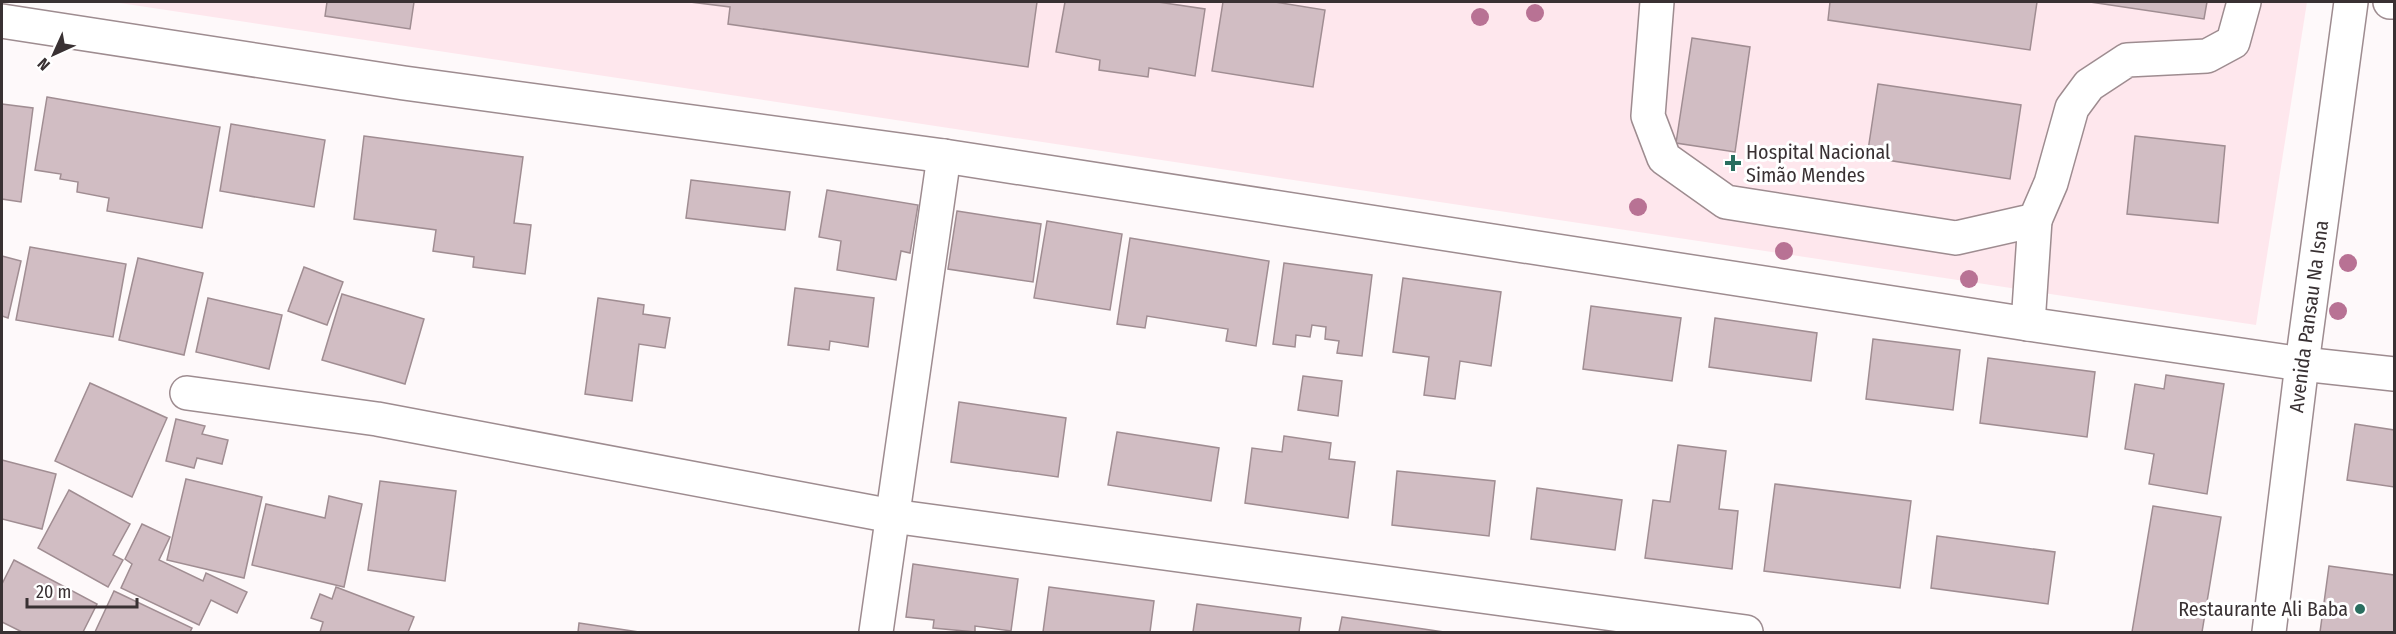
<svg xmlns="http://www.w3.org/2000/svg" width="2396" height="634" font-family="'Fira Sans Condensed',sans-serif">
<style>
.built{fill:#fee7ed}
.building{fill:#d1bdc3;stroke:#a08d92;stroke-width:1.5}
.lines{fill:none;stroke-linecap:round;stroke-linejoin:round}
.minor-casing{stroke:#9e8c90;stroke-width:36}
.minor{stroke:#fff;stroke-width:33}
.tree{fill:#b87294}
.poi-dot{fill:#2a6e5f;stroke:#fff;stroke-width:2}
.labels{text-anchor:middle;stroke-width:6;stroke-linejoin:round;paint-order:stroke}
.poi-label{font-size:20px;fill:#393133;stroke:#fff;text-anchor:start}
.street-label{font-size:20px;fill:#393133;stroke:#fff}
</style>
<rect width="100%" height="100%" fill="#fef9fa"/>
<polygon class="built" points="113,2 2307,2 2256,325"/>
<g class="building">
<polygon points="327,2 414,2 410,29 325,16"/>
<polygon points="690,2 1037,2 1028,67 728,24 730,7"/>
<polygon points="1065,2 1158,2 1205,9 1195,76 1149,68 1148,77 1099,70 1100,60 1056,52"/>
<polygon points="1223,2 1275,2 1325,10 1313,87 1212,71"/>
<polygon points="1830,2 2037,2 2030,50 1828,20"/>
<polygon points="2090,2 2207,2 2204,19"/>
<polygon points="1692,38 1750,47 1735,152 1676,143"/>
<polygon points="1878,84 2021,105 2010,179 1867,157"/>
<polygon points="47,97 220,127 202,228 107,211 109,198 77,192 78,182 60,179 61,174 35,170"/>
<polygon points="2,104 33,108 21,202 2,199"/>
<polygon points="231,124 325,140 314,207 220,191"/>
<polygon points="364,136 523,157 514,223 531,225 525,274 473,267 474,257 433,251 436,230 354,219"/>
<polygon points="2135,136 2225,146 2218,223 2127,214"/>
<polygon points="691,180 790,192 785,230 686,218"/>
<polygon points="827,190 918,205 910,253 901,251 896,280 837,270 841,241 819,237"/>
<polygon points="957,211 1041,224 1033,282 948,269"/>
<polygon points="1047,221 1122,234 1110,310 1034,298"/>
<polygon points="1130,238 1269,261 1256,346 1226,341 1228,329 1147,316 1145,328 1117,324"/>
<polygon points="30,247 126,264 113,337 16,320"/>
<polygon points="2,256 21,261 8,318 2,316"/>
<polygon points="138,258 203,273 184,355 119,340"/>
<polygon points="1284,263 1372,275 1362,356 1337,353 1339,341 1325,339 1326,327 1312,325 1310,337 1296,335 1295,347 1273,344"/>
<polygon points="304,267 343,282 327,325 288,311"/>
<polygon points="1403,278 1501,292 1491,366 1460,361 1455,399 1424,395 1429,357 1393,352"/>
<polygon points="795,288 874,298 868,347 830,341 829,350 788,345"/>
<polygon points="342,294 424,319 405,384 322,360"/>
<polygon points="208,298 282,315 269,369 196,352"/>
<polygon points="598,298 644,305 643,314 670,318 665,348 639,344 632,401 585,394"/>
<polygon points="1591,306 1681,318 1672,381 1583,369"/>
<polygon points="1715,318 1817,333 1811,381 1709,367"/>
<polygon points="1873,339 1960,350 1953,410 1866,399"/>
<polygon points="1988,358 2095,372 2087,437 1980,423"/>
<polygon points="2166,375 2224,384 2207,494 2149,484 2154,454 2125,449 2135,384 2164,389"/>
<polygon points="1303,376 1342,381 1338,416 1298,410"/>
<polygon points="90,383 167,418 132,497 55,461"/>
<polygon points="959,402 1066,418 1058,477 951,462"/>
<polygon points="176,419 205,426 202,434 228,440 222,464 197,458 194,468 166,461"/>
<polygon points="2355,424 2394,430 2394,487 2347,480"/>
<polygon points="1117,432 1219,448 1211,501 1108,485"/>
<polygon points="1284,436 1331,443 1329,459 1355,462 1348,518 1245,503 1252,448 1282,452"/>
<polygon points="1678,445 1726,451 1719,509 1738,511 1732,569 1645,558 1653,500 1670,502"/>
<polygon points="2,460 56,474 42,529 2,519"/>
<polygon points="1397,471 1495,481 1489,536 1392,525"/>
<polygon points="186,479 262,497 244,578 167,560"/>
<polygon points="380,481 456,491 445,581 368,570"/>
<polygon points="1775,484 1911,501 1900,588 1764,571"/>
<polygon points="1537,488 1622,500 1615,550 1531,539"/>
<polygon points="69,490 130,524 113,555 123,560 108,587 38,548"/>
<polygon points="329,496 362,504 344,587 252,565 266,504 325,518"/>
<polygon points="2153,506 2221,517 2202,632 2132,632"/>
<polygon points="142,524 170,537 159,560 203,581 206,573 247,592 237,613 211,600 199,625 121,588 132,564 125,559"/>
<polygon points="1937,536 2055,552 2048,604 1931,588"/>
<polygon points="14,560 97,604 83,632 22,632 2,622 2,584"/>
<polygon points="913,564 1018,579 1011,631 975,626 975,632 933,628 934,620 906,617"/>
<polygon points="2329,566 2394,575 2394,632 2320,632"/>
<polygon points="336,587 414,617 408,632 320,632 323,622 311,618 320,594 332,599"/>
<polygon points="1049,587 1154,601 1150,632 1043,632"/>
<polygon points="114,591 192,628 190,632 95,632"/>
<polygon points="1197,604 1301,618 1299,632 1193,632"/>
<polygon points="1342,617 1444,632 1339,632"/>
<polygon points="579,623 639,632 578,632"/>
</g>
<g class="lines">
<defs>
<g id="minor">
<polyline points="1657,2 1648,116 1664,158 1726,202 1956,238 2035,220 2051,183 2072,108 2089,85 2127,60 2207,56 2233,42 2244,2"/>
<polyline points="2390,2 2394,2"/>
<polyline points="2,21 404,83 944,156 2028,324 2302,364 2394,374"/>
<polyline points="2028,324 2035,220"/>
<polyline points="187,393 377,419 892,516 1746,632"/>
<polyline points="876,632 944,156"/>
<path id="s1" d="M2269 632 2302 364 2351 2"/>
</g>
</defs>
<use href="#minor" class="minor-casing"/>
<use href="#minor" class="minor"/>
</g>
<g class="tree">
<circle cx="1535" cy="13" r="9"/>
<circle cx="1480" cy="17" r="9"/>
<circle cx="1638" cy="207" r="9"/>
<circle cx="1784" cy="251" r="9"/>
<circle cx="2348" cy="263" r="9"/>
<circle cx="1969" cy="279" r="9"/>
<circle cx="2338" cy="311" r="9"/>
</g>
<g class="poi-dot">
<path d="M1730 154h6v6h6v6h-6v6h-6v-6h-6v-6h6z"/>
<circle cx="2360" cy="609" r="6"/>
</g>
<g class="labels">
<g class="poi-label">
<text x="1746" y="159">Hospital Nacional<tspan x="1746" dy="23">Simão Mendes</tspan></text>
<text x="2348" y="616" text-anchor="end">Restaurante Ali Baba</text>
</g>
<g class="street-label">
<text dy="7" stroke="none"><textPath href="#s1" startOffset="318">Avenida Pansau Na Isna</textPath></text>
</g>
</g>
<rect width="2396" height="634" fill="none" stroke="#393133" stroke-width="6"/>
<g transform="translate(54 54) rotate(225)" stroke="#ffffff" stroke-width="4.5" paint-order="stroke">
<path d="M0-4.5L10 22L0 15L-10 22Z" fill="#393133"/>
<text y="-9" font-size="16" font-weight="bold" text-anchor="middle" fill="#393133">N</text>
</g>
<path d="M27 598v9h110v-9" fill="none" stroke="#393133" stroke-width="3"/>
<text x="36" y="598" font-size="18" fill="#393133" stroke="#ffffff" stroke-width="4.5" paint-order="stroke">20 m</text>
</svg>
